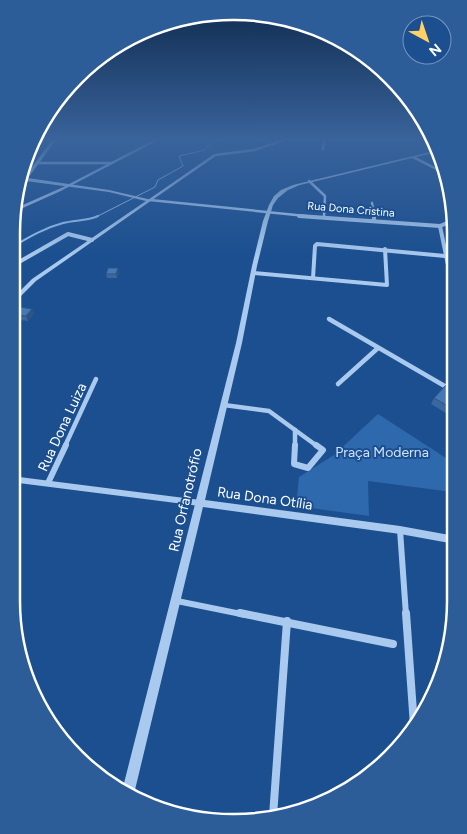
<svg xmlns="http://www.w3.org/2000/svg" width="467" height="834" font-family="Figtree,sans-serif">
<style>
.green{fill:#2e69ad}
.lines{fill:none;stroke-linecap:round;stroke-linejoin:round}
.stream-far1{stroke:#9cc4f0;stroke-width:1}
.stream{stroke:#9cc4f0;stroke-width:2}
.minor-far4{stroke:#a9c9ee;stroke-width:2.5}
.minor-far3{stroke:#a9c9ee;stroke-width:4}
.minor-far2{stroke:#a9c9ee;stroke-width:4.5}
.minor-far1{stroke:#a9c9ee;stroke-width:6}
.minor{stroke:#a9c9ee;stroke-width:8}
.tertiary{fill:#a9c9ee;fill-rule:evenodd}
.wall{fill:#3a679d}
.shaded-wall{fill:#305480}
.building{fill:#4478b7;stroke:#305480}
.labels{text-anchor:middle;stroke-width:4;stroke-linejoin:round;paint-order:stroke}
.far-street-label{font-size:11px;fill:#fff;stroke:#1b4f8f}
.street-label{font-size:14px;fill:#fff;stroke:#1b4f8f}
.park-label{font-size:14px;fill:#cfe3fa;stroke:#1b4f8f}
.rim{fill:none;stroke:#fff;stroke-width:2.5}
</style>
<rect width="100%" height="100%" fill="#1b4f8f"/>
<polygon class="green" points="378,414 446,458 452,492 368,481 369,516 296,506 299,477 334,455"/>
<g class="lines">
<polyline class="stream-far1" points="96,217 155,187 158,180 183,166 179,156 205,150 208,145 218,140"/>
<path class="stream" d="M12 247C29 237 44 228 63 223 75 220 87 221 98 216"/>
<g class="minor-far4">
<polyline points="323,149 324,140"/>
<polyline points="37,163 112,163"/>
<polyline points="309,181 325,196 324,216"/>
<polyline points="150,200 316,217"/>
<polyline points="150,200 215,155 254,150 284,140"/>
<polyline points="372,203 374,217"/>
<polyline points="15,210 62,189 156,140"/>
</g>
<g class="minor-far3">
<polyline points="299,216 440,226 454,220"/>
<polyline points="374,216 374,220"/>
<polyline points="440,226 454,294"/>
<polyline points="12,266 68,234 92,240"/>
<polyline points="253,273 387,285 385,249"/>
<polyline points="313,278 315,246 317,244 445,256"/>
</g>
<g class="minor-far2">
<polyline points="329,319 455,392"/>
<polyline points="338,384 378,348"/>
<polyline points="224,405 269,411 295,430"/>
<polyline points="295,430 317,446"/>
<polyline points="65,446 96,379"/>
<polyline points="295,446 295,430"/>
</g>
<g class="minor-far1">
<polyline points="295,445 294,464 308,468 323,450 316,445"/>
<polyline points="11,479 200,503"/>
<polyline points="48,483 66,445"/>
<polyline points="400,530 406,615"/>
<polyline points="177,601 246,615"/>
</g>
<g class="minor">
<polyline points="240,613 393,644"/>
<polyline points="406,613 414,726"/>
<polyline points="273,816 287,621"/>
</g>
<g class="tertiary">
<polygon points="52,140 56,140 28,178 109,190 152,200 36,281 14,303 12,304 12,299 32,279 146,201 109,192 26,181 23,182 24,178"/>
<polygon points="434,151 434,153 416,157 441,170 442,173 412,158 300,185 288,190 278,198 273,205 268,221 257,266 242,343 205,500 400,526 455,536 455,544 400,534 203,507 134,794 134,796 122,791 236,343 252,266 263,221 269,205 274,196 281,190 293,185"/>
</g>
</g>
<g class="wall">
<polygon points="118,268 119,272 117,278 107,278 106,274"/>
<polygon points="12,309 34,313 28,321 12,319"/>
<polygon points="455,388 455,409 449,415 431,404 434,398"/>
</g>
<g class="shaded-wall">
<polygon points="118,268 119,272 117,278 116,274"/>
<polygon points="32,309 34,313 28,321 26,316"/>
</g>
<g class="building">
<polygon points="108,268 118,268 116,274 106,274"/>
<polygon points="14,306 32,309 26,316 12,315 12,309"/>
<polygon points="447,384 455,388 455,407 453,409 434,398"/>
</g>
<linearGradient id="sky" x2="0" y2="1"><stop stop-color="#0f2b4f"/><stop offset="0.54" stop-color="#39639b"/><stop offset="1" stop-color="#39639b" stop-opacity="0"/></linearGradient>
<rect width="467" height="257" fill="url(#sky)"/>
<g class="labels">
<g class="far-street-label">
<text transform="translate(351 209) rotate(5)" y="4">Rua Dona Cristina</text>
</g>
<g class="street-label">
<text transform="translate(62 427) rotate(-65)" y="5">Rua Dona Luiza</text>
<text transform="translate(265 498) rotate(8)" y="5">Rua Dona Otília</text>
<text transform="translate(185 500) rotate(-77)" y="5">Rua Orfanotrófio</text>
</g>
<g class="park-label">
<text x="382" y="457">Praça Moderna</text>
</g>
</g>
<path d="M0 0H467V834H0ZM233 20H234A213 213 0 0 1 447 233V601A213 213 0 0 1 234 814H233A213 213 0 0 1 20 601V233A213 213 0 0 1 233 20Z" fill="#2d5d98" fill-rule="evenodd"/>
<path class="rim" d="M233 20H234A213 213 0 0 1 447 233V601A213 213 0 0 1 234 814H233A213 213 0 0 1 20 601V233A213 213 0 0 1 233 20Z"/>
<g transform="translate(427 40) rotate(140)"><circle r="24" fill="#1b4f8f" stroke="#7695bc"/>
<path d="M0-4L9 19L0 12L-9 19Z" fill="#ffd166"/>
<text y="-8" font-size="14" font-weight="bold" text-anchor="middle" fill="#ffffff">N</text>
</g>
</svg>
